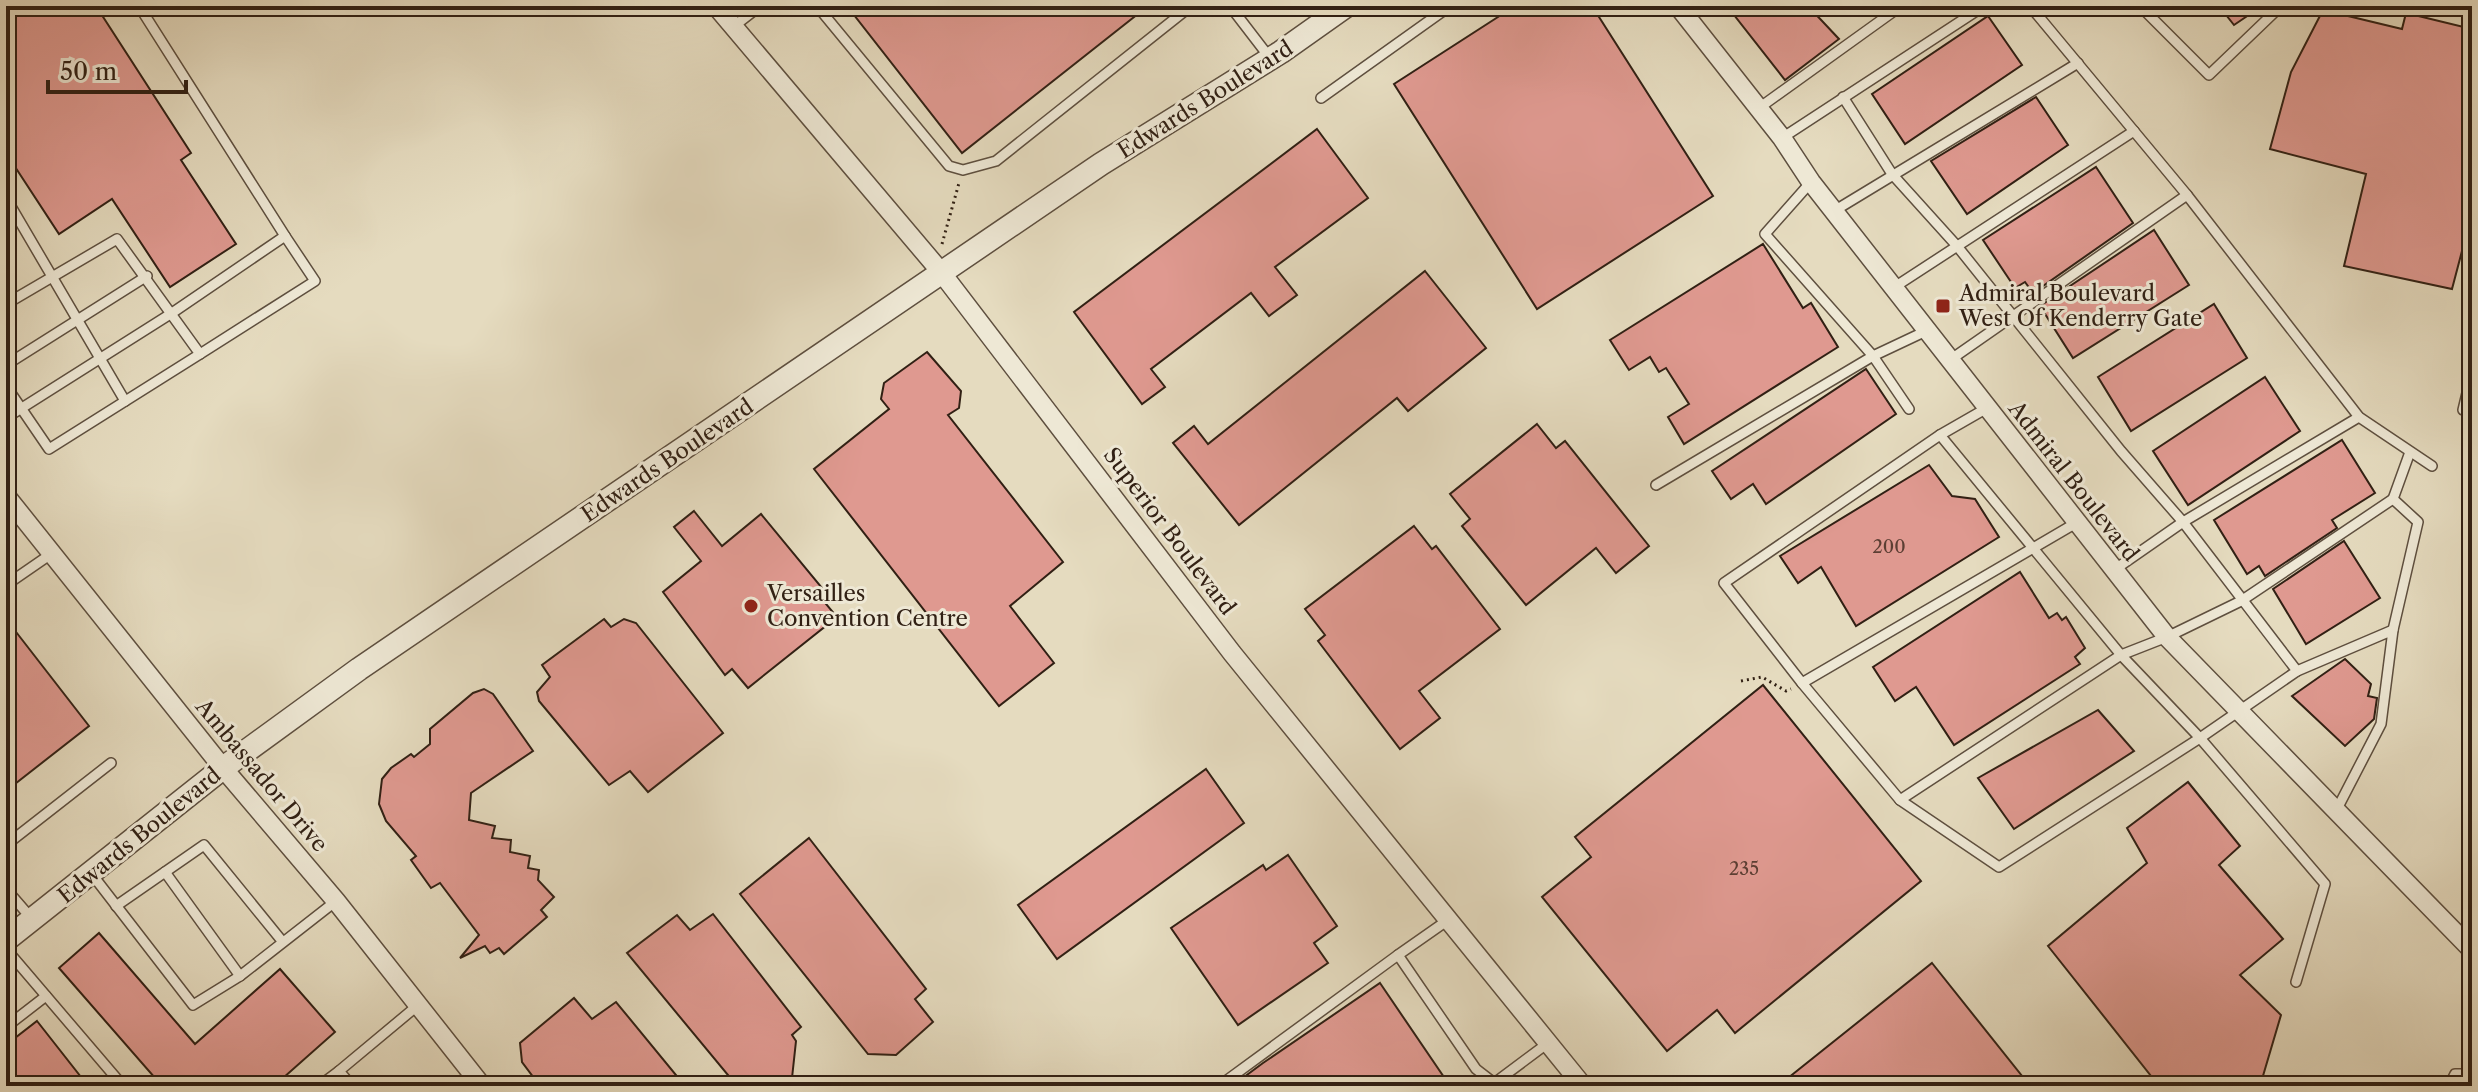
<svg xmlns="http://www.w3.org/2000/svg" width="2478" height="1092" font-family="'Libre Caslon Text',serif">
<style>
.building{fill:#df9990;stroke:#312014;stroke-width:2}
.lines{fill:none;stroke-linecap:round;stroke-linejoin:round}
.service-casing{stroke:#5e4f3f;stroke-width:12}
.minor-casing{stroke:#5e4f3f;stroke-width:21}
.tertiary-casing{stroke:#5e4f3f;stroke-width:25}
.path{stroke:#312014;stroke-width:3;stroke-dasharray:2 4;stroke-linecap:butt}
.service{stroke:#eee8d5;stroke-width:9}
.minor{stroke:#eee8d5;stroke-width:18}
.tertiary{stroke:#eee8d5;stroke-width:22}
.poi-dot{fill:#8f2418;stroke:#eee8d5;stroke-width:3}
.labels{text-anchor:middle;stroke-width:6;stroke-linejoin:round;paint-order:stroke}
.number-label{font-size:18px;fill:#5c3e33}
.street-label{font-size:22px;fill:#312014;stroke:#eee8d5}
.poi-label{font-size:22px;fill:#312014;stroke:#eee8d5;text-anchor:start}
</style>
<rect width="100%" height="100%" fill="#e5dbbf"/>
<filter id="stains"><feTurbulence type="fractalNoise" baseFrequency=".0025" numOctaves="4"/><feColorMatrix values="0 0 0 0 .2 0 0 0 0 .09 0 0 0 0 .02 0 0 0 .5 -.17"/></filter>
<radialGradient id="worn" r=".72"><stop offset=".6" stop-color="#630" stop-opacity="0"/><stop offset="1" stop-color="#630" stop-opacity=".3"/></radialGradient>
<g class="building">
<polygon points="6,6 96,6 191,153 181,160 236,244 170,287 112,199 59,234 6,153"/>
<polygon points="847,6 1148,6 962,153"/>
<polygon points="1495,6 1592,6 1713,196 1537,309 1394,84 1501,15"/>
<polygon points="1727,6 1808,6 1839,39 1785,80"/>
<polygon points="2219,6 2262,6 2234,25"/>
<polygon points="2323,10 2402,29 2406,13 2472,29 2472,213 2452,289 2344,266 2366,174 2270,149 2291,72"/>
<polygon points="1988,16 2022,65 1905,144 1872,94"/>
<polygon points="2036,97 2068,145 1967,214 1931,161"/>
<polygon points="1317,129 1368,198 1275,267 1297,295 1269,316 1251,293 1151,369 1165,387 1142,404 1074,312"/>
<polygon points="2096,167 2133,223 2033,293 2025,282 2015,288 1983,240"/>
<polygon points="2154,230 2189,285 2073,358 2040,306"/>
<polygon points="1763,244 1803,308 1811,303 1838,347 1684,444 1668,417 1689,404 1666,368 1659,372 1650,357 1629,370 1610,340"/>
<polygon points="1425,271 1486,348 1408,411 1397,398 1239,525 1173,443 1194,426 1208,444"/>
<polygon points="2214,304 2247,358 2131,431 2098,377"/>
<polygon points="927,352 961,391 959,408 948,415 1063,562 1010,606 1054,663 999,706 814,469 889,409 881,399 884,383"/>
<polygon points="1866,369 1896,414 1766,504 1753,484 1731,499 1712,471"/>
<polygon points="2265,377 2300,431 2188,505 2153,451"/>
<polygon points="1537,424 1556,448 1565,441 1649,546 1616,573 1596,548 1526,605 1462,526 1470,519 1450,494"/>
<polygon points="2342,440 2375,493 2332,520 2337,528 2265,576 2259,566 2247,574 2214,520"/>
<polygon points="1929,465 1952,496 1975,499 1999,537 1856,626 1821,567 1798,583 1780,556"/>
<polygon points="694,511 722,546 761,514 827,594 821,598 837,617 748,688 732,669 725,675 663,592 701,561 674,527"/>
<polygon points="1414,526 1432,549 1436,546 1500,629 1419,691 1440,718 1400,749 1318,641 1325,635 1305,609"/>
<polygon points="2344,541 2380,598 2306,644 2273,589"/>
<polygon points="2020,572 2049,618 2057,613 2062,620 2066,617 2085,648 2075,657 2080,664 1954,745 1916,687 1895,701 1873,667"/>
<polygon points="6,619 89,726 6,791"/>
<polygon points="604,619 611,627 624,619 636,623 723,733 648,792 630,771 609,785 539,701 537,692 550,677 542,665"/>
<polygon points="2345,659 2371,684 2368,696 2377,698 2374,719 2345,746 2292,696"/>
<polygon points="1763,685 1921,881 1735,1033 1717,1010 1667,1051 1542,897 1591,857 1575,837"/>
<polygon points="484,689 493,694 533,751 471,793 469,820 495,826 492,838 511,840 510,852 530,856 528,868 539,870 538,880 554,897 541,910 547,917 504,954 499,948 490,953 485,946 460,958 479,935 440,883 431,888 411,860 416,856 386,821 379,804 382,779 391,768 411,754 414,757 430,744 430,729 473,693"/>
<polygon points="2098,710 2134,751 2014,829 1978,778"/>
<polygon points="1206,769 1244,823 1057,959 1018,905"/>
<polygon points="2188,782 2240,846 2219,865 2283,939 2240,975 2281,1015 2260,1086 2159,1086 2048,946 2147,863 2127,828"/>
<polygon points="809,838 926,989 915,999 933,1022 896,1055 868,1054 740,894"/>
<polygon points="1288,855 1337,926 1314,943 1328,963 1238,1025 1171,928 1263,865 1266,870"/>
<polygon points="713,914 801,1027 792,1035 796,1041 792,1078 781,1086 737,1086 627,953 677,915 690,930"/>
<polygon points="99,933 195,1044 280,969 335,1032 274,1086 162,1086 59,968"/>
<polygon points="1932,963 2030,1086 1778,1086"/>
<polygon points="1380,983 1450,1086 1232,1086 1263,1063"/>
<polygon points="574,998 592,1019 616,1002 685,1086 540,1086 522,1062 520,1043"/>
<polygon points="37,1021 88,1086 6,1086 6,1045"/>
</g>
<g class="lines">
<defs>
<g id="service">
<polyline points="817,6 949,166 963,170 996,161 1191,6"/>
<polyline points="1230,6 1270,58"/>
<polyline points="2030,6 2187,195 2359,417 2432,466"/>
<polyline points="2140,6 2209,75 2281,6"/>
<polyline points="733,27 760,6"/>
<polyline points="1321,98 1450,6"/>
<polyline points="1759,108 1901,6"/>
<polyline points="1782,138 1984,6"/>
<polyline points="1811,182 1765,234 1873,356 1926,331"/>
<polyline points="6,198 125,401"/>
<polyline points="1834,211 2078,63"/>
<polyline points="1893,288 2134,131"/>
<polyline points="6,304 117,239 200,354 49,449 6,386"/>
<polyline points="200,354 315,281 285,236"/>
<polyline points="1950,360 2187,195"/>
<polyline points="6,365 147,276"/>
<polyline points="1987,408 1940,435 1724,583 1802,683 2076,523"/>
<polyline points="2463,410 2472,372"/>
<polyline points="6,418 172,313 285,236 139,6"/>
<polyline points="1940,435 2121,655 2200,738 2325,884 2296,982"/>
<polyline points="1656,485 1873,356 1909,409"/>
<polyline points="2114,570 2183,522 2359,417"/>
<polyline points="6,585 51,554"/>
<polyline points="2393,630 2418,522 2393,499 2410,452"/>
<polyline points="2297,671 2393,630 2381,724 2336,811"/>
<polyline points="1802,683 1900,800 1999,867 2200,738 2297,671 2183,522 2121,451 1957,246 1892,174 1843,97"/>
<polyline points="1900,800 2121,655 2167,637 2241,601 2393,499"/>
<polyline points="6,845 111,763"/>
<polyline points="165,872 240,976"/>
<polyline points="91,873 193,1005 240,976 336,901"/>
<polyline points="6,889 32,919"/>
<polyline points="116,906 204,845 282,941"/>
<polyline points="1448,920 1398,955 1476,1069 1498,1086"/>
<polyline points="6,949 123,1086"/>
<polyline points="6,1027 46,996"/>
<polyline points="1493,1084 1548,1043"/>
<polyline points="319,1086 339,1071"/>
<polyline points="352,1086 339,1071 417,1006"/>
<polyline points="1219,1086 1398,955"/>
<polyline points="2449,1086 2455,1074 2472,1074"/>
</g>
<g id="minor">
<polyline points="716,6 941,272 1232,653 1583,1086"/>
<polyline points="1678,6 1782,138 1811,182 2167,637 2472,950"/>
<polyline points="6,496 223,768 336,901 482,1086"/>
</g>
<polyline id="tertiary" points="6,940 223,768 359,669 1101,164 1281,52 1346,6"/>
</defs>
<use href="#service" class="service-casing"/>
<use href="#minor" class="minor-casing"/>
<use href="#tertiary" class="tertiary-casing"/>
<g class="path">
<polyline points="942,244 959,183"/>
<polyline points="1741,681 1762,677 1786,691 1791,689"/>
</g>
<use href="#service" class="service"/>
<use href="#minor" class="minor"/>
<use href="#tertiary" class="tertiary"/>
</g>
<g class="poi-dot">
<rect x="1935" y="298" width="16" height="16" rx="4"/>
<circle cx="751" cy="606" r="8"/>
</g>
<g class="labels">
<g class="number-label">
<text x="1889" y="553">200</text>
<text x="1744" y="875">235</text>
</g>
<g class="street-label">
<text transform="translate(1205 99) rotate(-32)" y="8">Edwards Boulevard</text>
<text transform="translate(667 460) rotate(-34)" y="8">Edwards Boulevard</text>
<text transform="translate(2074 481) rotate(52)" y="8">Admiral Boulevard</text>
<text transform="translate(1170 531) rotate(53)" y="8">Superior Boulevard</text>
<text transform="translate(262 775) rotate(50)" y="8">Ambassador Drive</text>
<text transform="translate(139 835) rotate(-39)" y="8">Edwards Boulevard</text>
</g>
<g class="poi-label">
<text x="1959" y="301">Admiral Boulevard<tspan x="1959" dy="25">West Of Kenderry Gate</tspan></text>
<text x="767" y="601">Versailles<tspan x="767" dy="25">Convention Centre</tspan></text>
</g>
</g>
<rect width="2478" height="1092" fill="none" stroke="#e5dbbf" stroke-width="32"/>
<rect x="8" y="8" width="2462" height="1076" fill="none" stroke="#312014" stroke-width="4"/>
<rect x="16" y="16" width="2446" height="1060" fill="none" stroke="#312014" stroke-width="2"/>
<path d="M48 80v12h138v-12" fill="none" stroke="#312014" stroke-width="4"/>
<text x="60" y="80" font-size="24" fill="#312014" stroke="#eee8d5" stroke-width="6" paint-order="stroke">50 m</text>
<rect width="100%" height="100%" filter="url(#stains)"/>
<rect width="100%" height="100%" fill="url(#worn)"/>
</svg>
